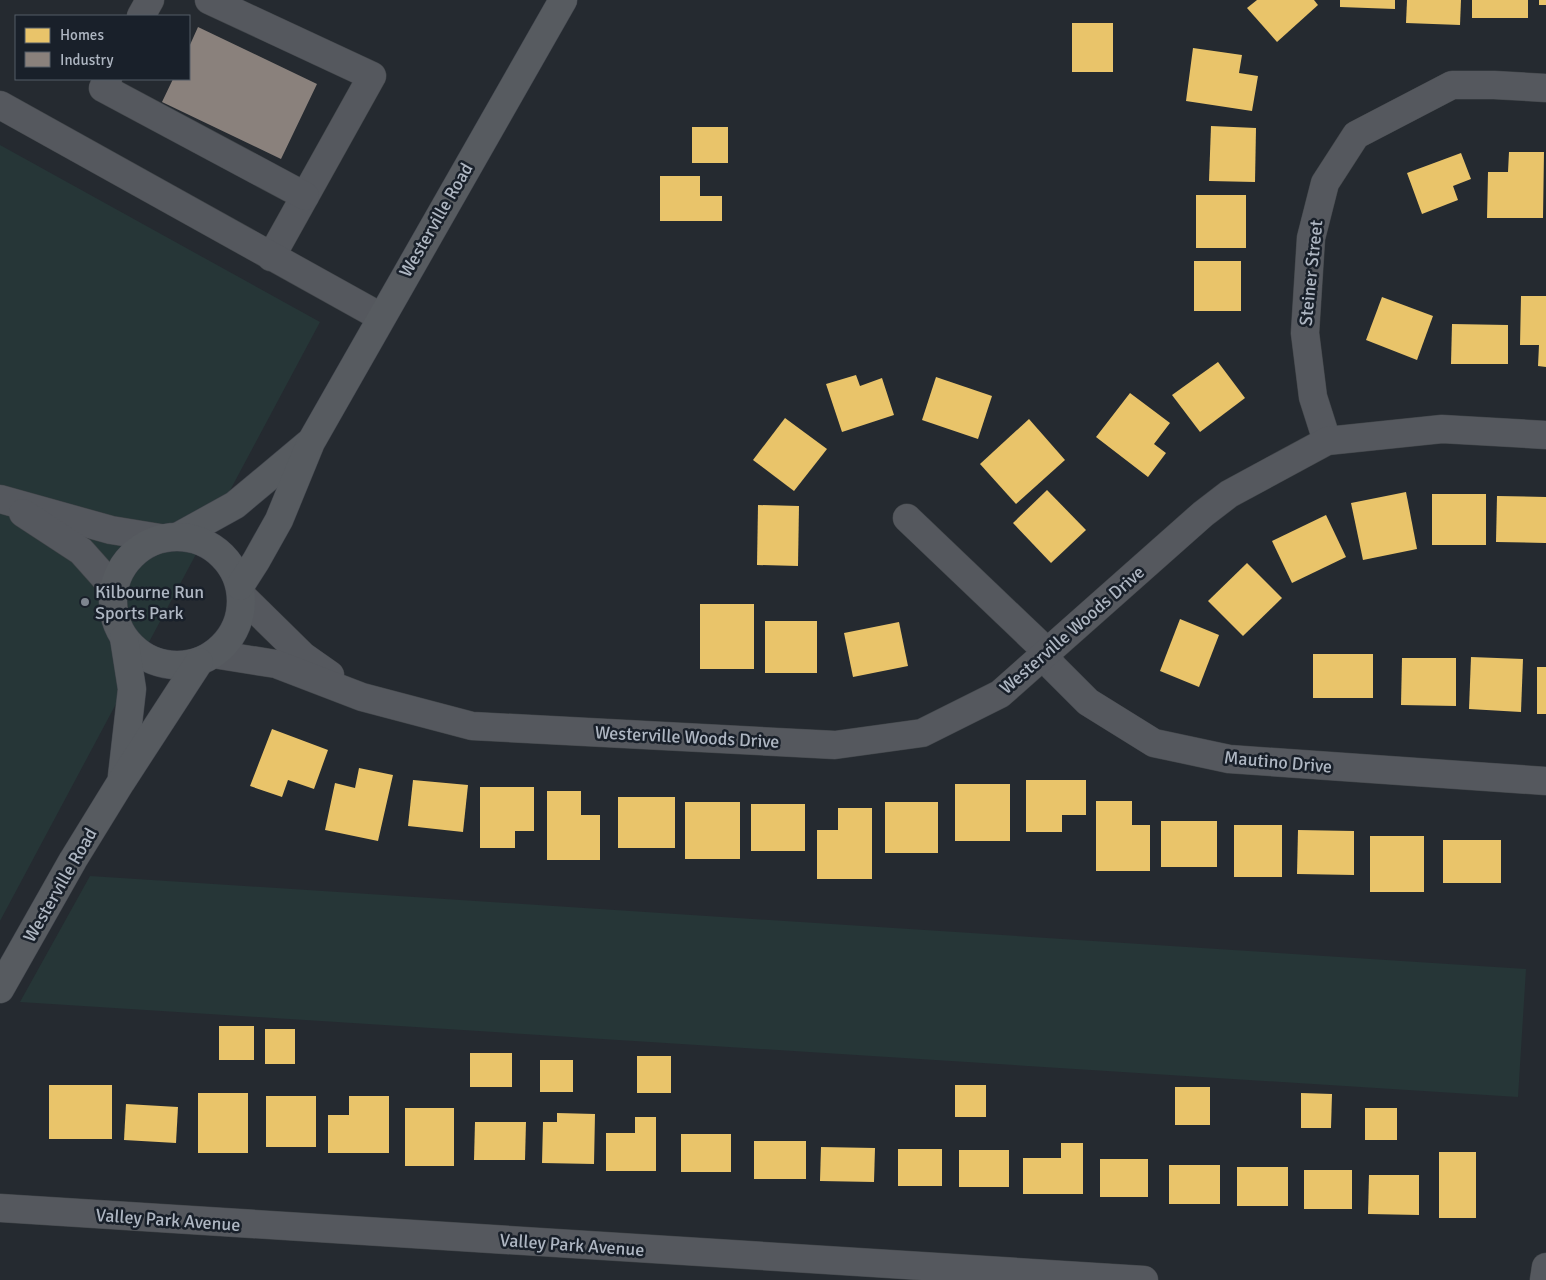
<svg xmlns="http://www.w3.org/2000/svg" width="1546" height="1280" font-family="Signika,sans-serif">
<style>
.green{fill:#263637}
.homes{fill:#e9c46a}
.industry{fill:#8a817c}
.lines{fill:none;stroke-linecap:round;stroke-linejoin:round}
.minor-casing{stroke:#414549;stroke-width:29}
.major-casing{stroke:#42464d;stroke-width:29}
.minor{stroke:#55585e;stroke-width:28}
.major{stroke:#575b60;stroke-width:28}
.poi-dot{fill:#7e858f;stroke:#19202a;stroke-width:2}
.labels{text-anchor:middle;stroke-width:5;stroke-linejoin:round;paint-order:stroke}
.street-label{font-size:18px;fill:#aeb6c2;stroke:#19202a}
.poi-label{font-size:18px;fill:#aeb6c2;stroke:#19202a;text-anchor:start}
</style>
<rect width="100%" height="100%" fill="#252a30"/>
<g class="green">
<polygon points="0,145 320,322 0,921"/>
<polygon points="90,876 1526,969 1518,1097 20,1002"/>
</g>
<g class="homes">
<polygon points="1257,0 1314,0 1318,5 1277,42 1247,8"/>
<polygon points="1340,0 1395,0 1395,9 1340,7"/>
<polygon points="1407,0 1461,0 1460,25 1406,23"/>
<rect x="1472" y="0" width="56" height="18"/>
<rect x="1539" y="0" width="7" height="5"/>
<rect x="1072" y="23" width="41" height="49"/>
<polygon points="1193,48 1242,55 1239,73 1258,76 1252,111 1186,101"/>
<polygon points="1211,126 1256,128 1255,182 1209,181"/>
<rect x="692" y="127" width="36" height="36"/>
<polygon points="1509,152 1544,152 1543,218 1487,218 1488,172 1508,172"/>
<polygon points="1461,153 1471,179 1453,186 1458,200 1422,214 1407,173"/>
<polygon points="660,176 700,176 700,196 722,196 722,221 660,221"/>
<rect x="1196" y="195" width="50" height="53"/>
<rect x="1194" y="261" width="47" height="50"/>
<polygon points="1521,296 1546,296 1546,367 1538,366 1539,345 1520,345"/>
<polygon points="1382,297 1433,316 1417,360 1366,340"/>
<polygon points="1452,324 1508,325 1508,364 1451,364"/>
<polygon points="1218,362 1245,398 1200,432 1172,395"/>
<polygon points="856,375 860,386 882,378 894,415 842,432 826,384"/>
<polygon points="936,377 992,396 978,439 922,420"/>
<polygon points="1130,393 1170,423 1154,444 1166,453 1148,477 1096,437"/>
<polygon points="785,418 827,449 794,491 753,460"/>
<polygon points="1029,419 1065,460 1016,504 980,464"/>
<polygon points="1047,490 1086,530 1051,563 1013,523"/>
<polygon points="1406,492 1417,549 1363,560 1351,503"/>
<rect x="1432" y="494" width="54" height="51"/>
<polygon points="1497,496 1546,497 1546,543 1496,542"/>
<polygon points="758,505 799,506 798,566 757,565"/>
<polygon points="1326,515 1346,557 1292,583 1272,541"/>
<polygon points="1247,563 1282,598 1243,636 1208,601"/>
<rect x="700" y="604" width="54" height="65"/>
<polygon points="1180,619 1219,635 1199,687 1160,671"/>
<rect x="765" y="621" width="52" height="52"/>
<polygon points="899,622 908,666 853,677 844,633"/>
<rect x="1313" y="654" width="60" height="44"/>
<polygon points="1471,657 1523,659 1521,712 1469,709"/>
<polygon points="1402,658 1456,658 1456,706 1401,705"/>
<rect x="1537" y="667" width="9" height="47"/>
<polygon points="272,729 328,750 314,789 288,780 282,797 250,786"/>
<polygon points="359,768 393,775 378,841 325,830 335,783 355,788"/>
<polygon points="413,780 468,785 463,832 408,826"/>
<polygon points="1026,780 1086,780 1086,815 1062,815 1062,832 1026,832"/>
<rect x="955" y="784" width="55" height="57"/>
<polygon points="480,787 534,787 534,831 515,831 515,848 480,848"/>
<polygon points="547,791 581,791 581,815 600,815 600,860 547,860"/>
<rect x="618" y="797" width="57" height="51"/>
<polygon points="1096,801 1132,801 1132,825 1150,825 1150,871 1096,871"/>
<rect x="685" y="802" width="55" height="57"/>
<rect x="885" y="802" width="53" height="51"/>
<rect x="751" y="804" width="54" height="47"/>
<polygon points="838,808 872,808 872,879 817,879 817,830 838,830"/>
<rect x="1161" y="821" width="56" height="46"/>
<rect x="1234" y="825" width="48" height="52"/>
<polygon points="1298,830 1354,831 1354,875 1297,874"/>
<rect x="1370" y="836" width="54" height="56"/>
<rect x="1443" y="840" width="58" height="43"/>
<rect x="219" y="1026" width="35" height="34"/>
<rect x="265" y="1029" width="30" height="35"/>
<rect x="470" y="1053" width="42" height="34"/>
<rect x="637" y="1056" width="34" height="37"/>
<rect x="540" y="1060" width="33" height="32"/>
<rect x="49" y="1085" width="63" height="54"/>
<rect x="955" y="1085" width="31" height="32"/>
<rect x="1175" y="1087" width="35" height="38"/>
<rect x="198" y="1093" width="50" height="60"/>
<polygon points="1301,1093 1332,1094 1331,1128 1301,1128"/>
<rect x="266" y="1096" width="50" height="51"/>
<polygon points="349,1096 389,1096 389,1153 328,1153 328,1115 349,1115"/>
<polygon points="126,1104 178,1107 176,1143 124,1140"/>
<rect x="405" y="1108" width="49" height="58"/>
<rect x="1365" y="1108" width="32" height="32"/>
<polygon points="557,1113 595,1114 594,1164 542,1163 543,1122 557,1122"/>
<polygon points="635,1117 656,1117 656,1171 606,1171 606,1133 635,1133"/>
<polygon points="475,1122 526,1122 525,1160 474,1160"/>
<rect x="681" y="1134" width="50" height="38"/>
<rect x="754" y="1141" width="52" height="38"/>
<polygon points="1061,1143 1083,1143 1083,1194 1023,1194 1023,1158 1061,1158"/>
<polygon points="821,1147 875,1148 874,1182 820,1181"/>
<rect x="898" y="1149" width="44" height="37"/>
<rect x="959" y="1150" width="50" height="37"/>
<rect x="1439" y="1152" width="37" height="66"/>
<rect x="1100" y="1159" width="48" height="38"/>
<rect x="1169" y="1165" width="51" height="39"/>
<rect x="1237" y="1167" width="51" height="39"/>
<rect x="1304" y="1170" width="48" height="39"/>
<polygon points="1369,1175 1419,1175 1419,1215 1368,1214"/>
</g>
<polygon class="industry" points="198,27 317,84 281,159 162,102 173,79 189,79 189,47"/>
<g class="lines">
<defs>
<g id="minor">
<polyline points="209,0 372,76 271,257"/>
<polyline points="141,16 150,0"/>
<polyline points="108,79 103,88 305,196"/>
<polyline points="0,105 381,317"/>
<polyline points="1327,441 1313,397 1305,333 1311,238 1325,183 1356,135 1452,85 1494,85 1546,88"/>
<polyline points="0,499 111,530 160,538"/>
<polyline points="23,513 81,551 114,588"/>
<polyline points="907,518 1040,645 1053,667 1088,702 1154,743 1229,759 1546,781"/>
<polyline points="242,596 303,656 330,675"/>
<polyline points="213,654 276,664 362,697 472,726 835,745 922,733 1000,694 1203,514 1229,494 1327,441 1442,429 1546,435"/>
<polyline points="0,1208 1144,1280"/>
<polyline points="1544,1280 1546,1267"/>
</g>
<g id="major">
<polyline points="179,536 235,505 308,444"/>
<circle cx="177" cy="601" r="64"/>
<polyline points="240,586 256,561 279,520 311,442 563,0"/>
<polyline points="122,776 132,689 124,638"/>
<polyline points="0,989 73,860 121,782 199,662"/>
</g>
</defs>
<use href="#minor" class="minor-casing"/>
<use href="#major" class="major-casing"/>
<use href="#minor" class="minor"/>
<use href="#major" class="major"/>
</g>
<circle class="poi-dot" cx="85" cy="602" r="5"/>
<g class="labels">
<g class="street-label">
<text transform="translate(436 220) rotate(-60)" y="6">Westerville Road</text>
<text transform="translate(1311 273) rotate(-84)" y="6">Steiner Street</text>
<text transform="translate(1072 630) rotate(-41)" y="6">Westerville Woods Drive</text>
<text transform="translate(687 737) rotate(3)" y="6">Westerville Woods Drive</text>
<text transform="translate(1278 762) rotate(5)" y="6">Mautino Drive</text>
<text transform="translate(60 885) rotate(-60)" y="6">Westerville Road</text>
<text transform="translate(168 1220) rotate(4)" y="6">Valley Park Avenue</text>
<text transform="translate(572 1245) rotate(4)" y="6">Valley Park Avenue</text>
</g>
<g class="poi-label">
<text x="95" y="598">Kilbourne Run<tspan x="95" dy="21">Sports Park</tspan></text>
</g>
</g>
<rect x="15" y="15" width="175" height="65" fill="#19202a" stroke="#555c67"/>
<rect x="25" y="28" width="25" height="15" fill="#e9c46a" stroke="#555c67"/>
<text x="60" y="40" font-size="15" fill="#aeb6c2">Homes</text>
<rect x="25" y="52" width="25" height="15" fill="#8a817c" stroke="#555c67"/>
<text x="60" y="65" font-size="15" fill="#aeb6c2">Industry</text>
</svg>
